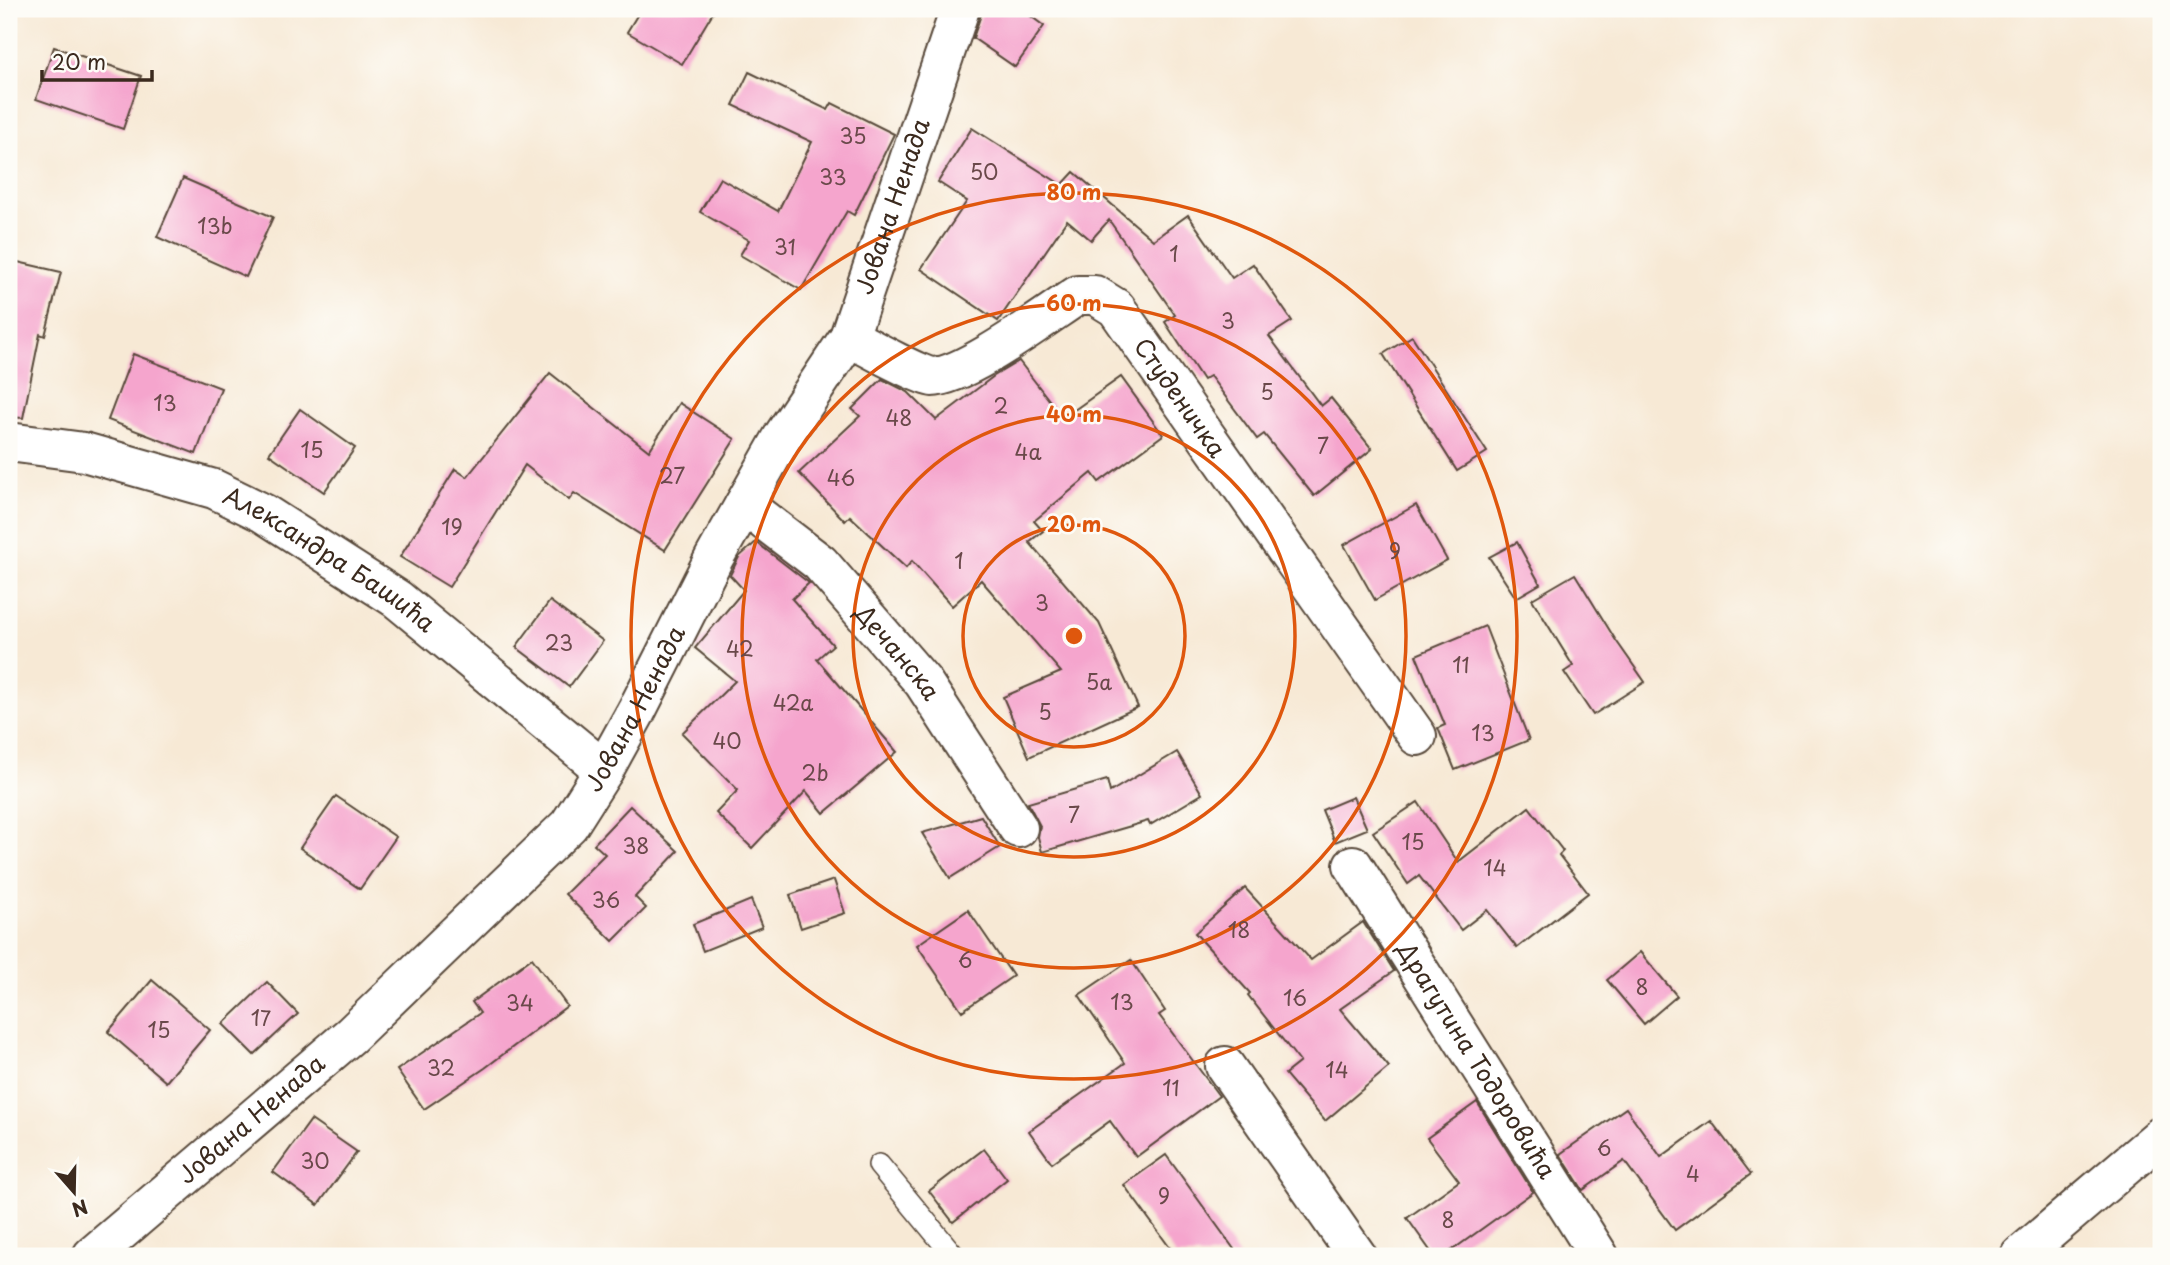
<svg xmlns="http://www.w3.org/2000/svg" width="2170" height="1265" font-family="'Playpen Sans',sans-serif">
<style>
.building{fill:#f5a5cd}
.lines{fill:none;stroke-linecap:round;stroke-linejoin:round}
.service-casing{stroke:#574739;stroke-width:24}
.minor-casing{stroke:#574739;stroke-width:42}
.service{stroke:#fff;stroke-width:21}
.minor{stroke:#fff;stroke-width:38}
.ring{fill:none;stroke:#df570d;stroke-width:3.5}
.labels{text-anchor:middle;stroke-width:5;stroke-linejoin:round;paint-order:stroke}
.number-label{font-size:21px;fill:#6a494a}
.street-label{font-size:24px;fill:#3b2a1e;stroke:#fdfcf7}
.centre{fill:#df570d;stroke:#fdfcf7;stroke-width:3.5}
.ring-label{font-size:21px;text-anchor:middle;font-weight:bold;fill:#df570d;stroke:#fdfcf7;stroke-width:5;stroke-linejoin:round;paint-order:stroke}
</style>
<rect width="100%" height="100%" fill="#fdfcf7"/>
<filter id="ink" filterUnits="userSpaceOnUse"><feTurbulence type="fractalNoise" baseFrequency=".0143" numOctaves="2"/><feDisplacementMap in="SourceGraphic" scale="14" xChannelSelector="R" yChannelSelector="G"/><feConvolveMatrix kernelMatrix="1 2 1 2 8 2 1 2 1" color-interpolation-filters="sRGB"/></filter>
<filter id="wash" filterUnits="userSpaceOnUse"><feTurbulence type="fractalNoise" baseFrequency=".00686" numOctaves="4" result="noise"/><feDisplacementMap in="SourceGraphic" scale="28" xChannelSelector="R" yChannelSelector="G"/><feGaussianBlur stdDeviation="1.57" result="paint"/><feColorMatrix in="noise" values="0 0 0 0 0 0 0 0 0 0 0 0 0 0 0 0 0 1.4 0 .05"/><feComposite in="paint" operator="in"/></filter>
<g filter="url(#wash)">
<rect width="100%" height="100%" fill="#f7e9d5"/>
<g id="blocks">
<g class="building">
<polygon points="641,9 715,9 682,64 627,32"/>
<polygon points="983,9 1021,9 1044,26 1015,67 973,38"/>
<polygon points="54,47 141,76 123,129 36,99"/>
<polygon points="749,72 828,110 832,103 894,134 854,215 847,211 801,290 740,255 749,240 700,212 720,178 778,211 812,142 733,105"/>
<polygon points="972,128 1062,185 1074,172 1153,240 1188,215 1232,278 1253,264 1292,321 1269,336 1321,406 1331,398 1372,449 1314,496 1264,434 1257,439 1210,376 1203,380 1165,322 1175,315 1109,220 1091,240 1067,220 998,321 921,269 967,201 938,182"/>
<polygon points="183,178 273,217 246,277 157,237"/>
<polygon points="9,260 61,272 45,336 40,334 23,418 9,417"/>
<polygon points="1412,336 1487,452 1457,471 1383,354"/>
<polygon points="133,354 221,388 196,454 108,420"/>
<polygon points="1019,361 1063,418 1121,377 1163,435 1099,482 1092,473 1034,521 1043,531 1029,542 1099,623 1138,707 1029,757 1003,697 1061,672 981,580 952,606 912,561 906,568 850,516 845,521 799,473 860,416 852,409 882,379 908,392 936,420 994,376"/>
<polygon points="550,373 649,451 679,403 735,439 665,550 574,493 569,500 525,465 449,587 400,557 455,469 467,477"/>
<polygon points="300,409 355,448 324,492 269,454"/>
<polygon points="1416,505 1447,560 1375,600 1344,545"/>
<polygon points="756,542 809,583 792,599 833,645 817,659 897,752 824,813 806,791 752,848 716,813 738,790 682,733 735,681 695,648 744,590 730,575 739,557"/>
<polygon points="1517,542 1540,584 1516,598 1489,557"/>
<polygon points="1575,574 1615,639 1645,682 1593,715 1564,672 1573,666 1532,599"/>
<polygon points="550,601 603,641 569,687 516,647"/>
<polygon points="1485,626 1529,740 1455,770 1438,728 1445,725 1416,655"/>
<polygon points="1177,752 1202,794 1150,825 1148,821 1042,852 1038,837 1040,826 1028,803 1107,780 1110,792"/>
<polygon points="336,796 396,837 360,889 300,848"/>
<polygon points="1353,797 1367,829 1335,842 1322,810"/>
<polygon points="1418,802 1458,862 1529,807 1563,851 1559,855 1588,893 1517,948 1487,910 1461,930 1419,876 1408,884 1373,832"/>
<polygon points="630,806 678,851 635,897 646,908 613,941 565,894 605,854 594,844"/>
<polygon points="981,816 1000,847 950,878 922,833"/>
<polygon points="834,880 845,913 801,928 790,895"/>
<polygon points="1245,888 1311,960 1363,922 1394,971 1340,1009 1389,1067 1325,1121 1285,1074 1300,1062 1248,995 1250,993 1195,933"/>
<polygon points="751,900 762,927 703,951 693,924"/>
<polygon points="968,910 1013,976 962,1011 917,945"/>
<polygon points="1640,952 1677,996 1644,1024 1607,980"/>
<polygon points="532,958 567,1006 485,1068 424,1109 397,1070 480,1013 472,1002"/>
<polygon points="1131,960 1165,1011 1159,1015 1219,1096 1136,1157 1110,1121 1052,1163 1029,1131 1125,1063 1079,995"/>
<polygon points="152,980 210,1030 166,1082 108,1032"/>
<polygon points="267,982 298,1014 254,1055 223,1024"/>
<polygon points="1477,1102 1533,1192 1444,1256 1434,1256 1407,1218 1459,1181 1427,1138"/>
<polygon points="1626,1108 1661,1157 1711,1121 1751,1174 1675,1230 1624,1161 1583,1190 1560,1154"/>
<polygon points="311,1120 357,1152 318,1205 273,1172"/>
<polygon points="984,1149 1007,1179 953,1222 929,1191"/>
<polygon points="1166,1155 1239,1256 1176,1256 1124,1185"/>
</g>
</g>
</g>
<g filter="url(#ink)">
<use href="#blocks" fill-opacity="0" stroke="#574739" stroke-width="2"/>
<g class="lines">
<defs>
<polyline id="service" points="879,1165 954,1256"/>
<g id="minor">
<path id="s1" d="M849 337C862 344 922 377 932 377 965 377 1047 315 1078 295H1095L1116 308 1417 736"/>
<path id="s2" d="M9 442 84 452 214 489 263 513 397 599 604 770"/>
<path id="s3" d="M744 505 820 563 923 682 1018 828"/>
<path id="s4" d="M1353 865 1599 1256"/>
<polyline points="1225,1066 1357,1256"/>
<path id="s5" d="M92 1256 351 1035 569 825 604 770 636 712 714 558 783 436 849 337 960 9"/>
<polyline points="2020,1256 2161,1136"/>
</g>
</defs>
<use href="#service" class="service-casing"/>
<use href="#minor" class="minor-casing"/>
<use href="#service" class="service"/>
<use href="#minor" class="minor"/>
</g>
</g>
<g class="ring">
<circle cx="1074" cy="636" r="111"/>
<circle cx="1074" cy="636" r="221"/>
<circle cx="1074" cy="636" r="332"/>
<circle cx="1074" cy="636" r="443"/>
</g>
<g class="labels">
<g class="number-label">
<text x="853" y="144">35</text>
<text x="984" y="180">50</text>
<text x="833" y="185">33</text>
<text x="215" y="234">13b</text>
<text x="785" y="255">31</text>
<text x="1174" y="262">1</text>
<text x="1228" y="329">3</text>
<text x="1267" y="400">5</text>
<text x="165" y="411">13</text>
<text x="1001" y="414">2</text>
<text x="899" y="426">48</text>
<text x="1323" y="454">7</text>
<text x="312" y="458">15</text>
<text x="1028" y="460">4a</text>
<text x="672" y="484">27</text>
<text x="841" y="486">46</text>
<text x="452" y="535">19</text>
<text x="1395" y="559">9</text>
<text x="959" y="569">1</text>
<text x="1042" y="611">3</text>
<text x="559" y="651">23</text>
<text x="740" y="657">42</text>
<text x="1461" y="673">11</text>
<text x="1099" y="690">5a</text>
<text x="793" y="711">42a</text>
<text x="1045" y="720">5</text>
<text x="1483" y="741">13</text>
<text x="727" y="749">40</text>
<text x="815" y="781">2b</text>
<text x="1074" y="823">7</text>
<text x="1413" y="850">15</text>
<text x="636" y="854">38</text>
<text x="1495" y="876">14</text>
<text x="606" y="908">36</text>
<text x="1239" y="938">18</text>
<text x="965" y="968">6</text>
<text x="1642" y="995">8</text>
<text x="1295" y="1006">16</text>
<text x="1122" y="1010">13</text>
<text x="520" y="1011">34</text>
<text x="261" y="1026">17</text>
<text x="159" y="1038">15</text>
<text x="441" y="1076">32</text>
<text x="1337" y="1078">14</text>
<text x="1171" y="1096">11</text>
<text x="1604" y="1156">6</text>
<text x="315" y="1169">30</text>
<text x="1693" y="1182">4</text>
<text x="1164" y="1204">9</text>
<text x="1448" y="1228">8</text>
</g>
<g class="street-label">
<text dy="8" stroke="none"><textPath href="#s5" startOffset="1344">Јована Ненада</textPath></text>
<text dy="8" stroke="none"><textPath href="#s1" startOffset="413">Студеничка</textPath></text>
<text dy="8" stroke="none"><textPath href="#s2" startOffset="346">Александра Башића</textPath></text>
<text dy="8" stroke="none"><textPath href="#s3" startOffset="214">Дечанска</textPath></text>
<text dy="8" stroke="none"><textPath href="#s5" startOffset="777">Јована Ненада</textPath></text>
<text dy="8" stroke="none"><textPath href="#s4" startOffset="231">Драгутина Тодоровића</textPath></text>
<text dy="8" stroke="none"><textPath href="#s5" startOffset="210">Јована Ненада</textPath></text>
</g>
</g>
<circle cx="1074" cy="636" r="10" class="centre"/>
<g class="ring-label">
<text x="1074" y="200">80 m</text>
<text x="1074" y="311">60 m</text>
<text x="1074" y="422">40 m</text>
<text x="1074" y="532">20 m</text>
</g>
<rect width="2170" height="1265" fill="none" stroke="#fdfcf7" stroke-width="35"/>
<g transform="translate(74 1192) rotate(160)" stroke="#fdfcf7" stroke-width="5" paint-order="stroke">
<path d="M0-5L12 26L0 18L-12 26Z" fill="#3b2a1e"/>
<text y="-10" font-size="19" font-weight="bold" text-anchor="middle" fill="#3b2a1e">N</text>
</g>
<path d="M42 70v10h110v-10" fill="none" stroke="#3b2a1e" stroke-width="3.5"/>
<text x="52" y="70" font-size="21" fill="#3b2a1e" stroke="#fdfcf7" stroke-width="5" paint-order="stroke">20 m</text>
</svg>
